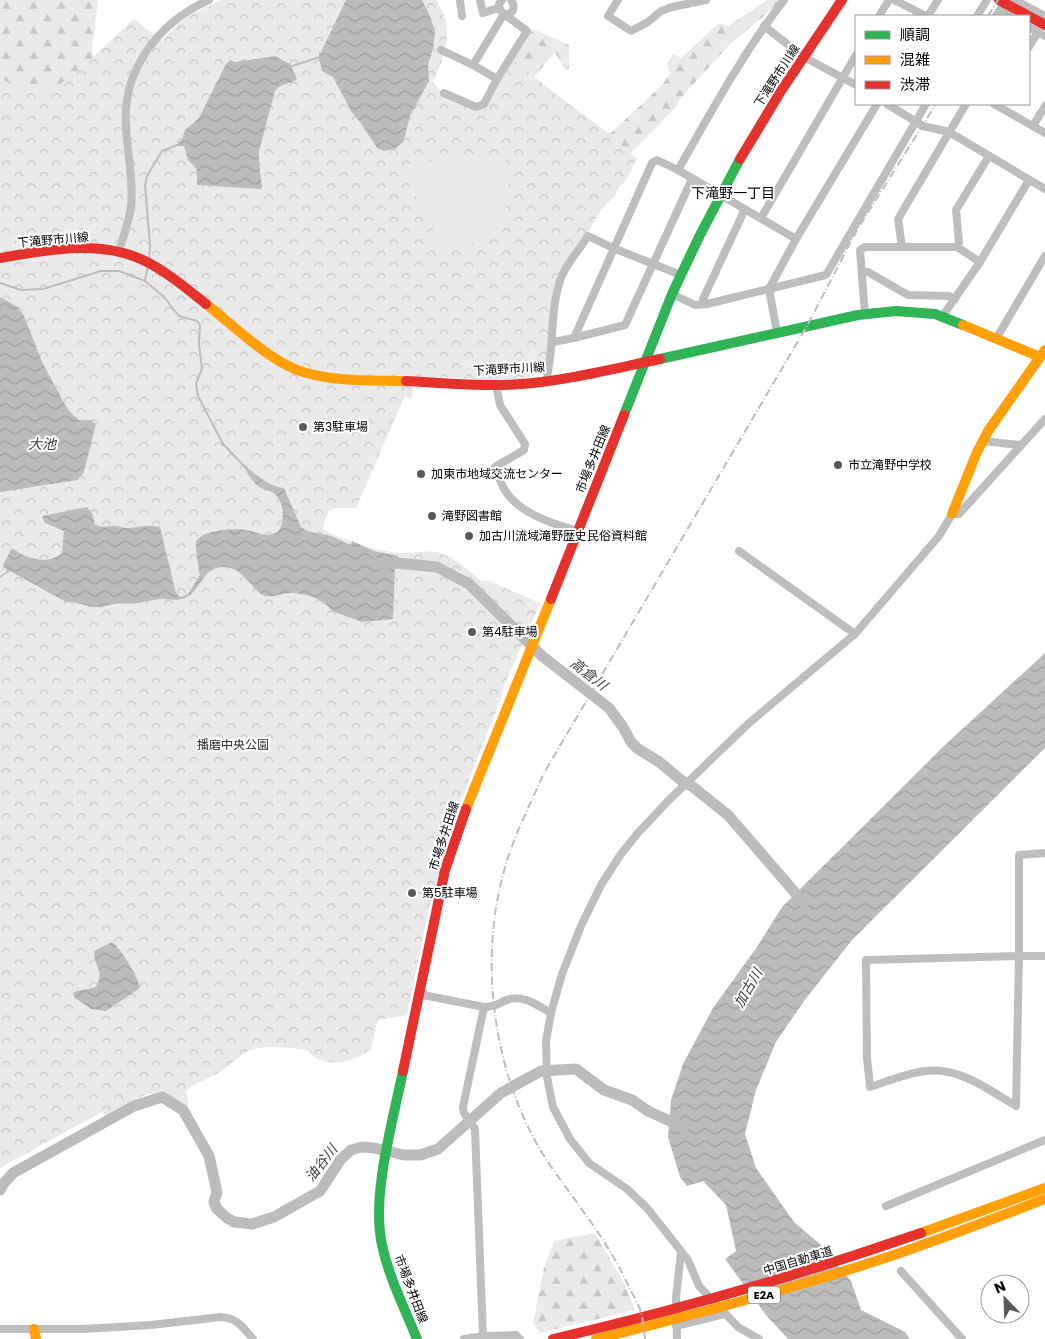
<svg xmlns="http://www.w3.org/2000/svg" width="1045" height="1339" font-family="Poppins,'Noto Sans JP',sans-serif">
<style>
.forest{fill:url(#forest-firs)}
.park{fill:url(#park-crowns)}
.pitch{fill:#eaeaea}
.water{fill:url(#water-waves)}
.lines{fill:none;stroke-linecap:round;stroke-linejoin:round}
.stream{stroke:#bcbcbc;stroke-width:2}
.river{stroke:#bcbcbc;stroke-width:11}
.street{stroke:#bebebe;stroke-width:8}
.fast{stroke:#30b455;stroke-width:10}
.slow{stroke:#ff9f0a;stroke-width:10}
.jam{stroke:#e5322d;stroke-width:10}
.rail{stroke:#bdbdbd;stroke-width:2;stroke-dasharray:8 2.5 1 2.5;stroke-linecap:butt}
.poi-dot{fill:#595959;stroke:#fff;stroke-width:2}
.labels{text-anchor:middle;stroke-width:4;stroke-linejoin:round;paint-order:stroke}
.shield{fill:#fff;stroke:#4c4c4c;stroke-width:1}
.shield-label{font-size:11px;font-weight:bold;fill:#000}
.street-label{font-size:12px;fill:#000;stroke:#fff}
.poi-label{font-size:12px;fill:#000;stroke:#fff;text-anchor:start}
.park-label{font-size:12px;fill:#2f2f2f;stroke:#fff}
.neighbourhood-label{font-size:14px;fill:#000;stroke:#fff}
.water-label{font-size:14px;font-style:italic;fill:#404040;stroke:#fff}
</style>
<defs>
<pattern id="forest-firs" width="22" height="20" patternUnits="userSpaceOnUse" patternTransform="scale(1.25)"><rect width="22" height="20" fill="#eaeaea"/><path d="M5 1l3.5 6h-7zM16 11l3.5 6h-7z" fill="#c7c7c7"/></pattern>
<pattern id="park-crowns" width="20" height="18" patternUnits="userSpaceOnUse" patternTransform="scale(1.25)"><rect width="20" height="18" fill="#eaeaea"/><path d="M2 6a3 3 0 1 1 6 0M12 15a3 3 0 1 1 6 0" fill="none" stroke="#c7c7c7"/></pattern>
<pattern id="water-waves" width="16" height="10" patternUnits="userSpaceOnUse" patternTransform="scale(1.25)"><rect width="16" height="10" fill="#bcbcbc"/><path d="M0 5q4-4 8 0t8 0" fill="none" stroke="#a0a0a0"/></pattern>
</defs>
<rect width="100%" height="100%" fill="#fff"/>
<g class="forest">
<polygon points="0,0 98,0 92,50 100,97 0,91"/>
<polygon points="766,0 782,0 764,16 731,43 679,100 676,107 627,157 616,195 600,210 474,122 533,29 569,45 569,68 565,70 555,52 510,106 605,135 612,132 662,85 670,74 667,63 674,54 681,58 719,23 728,26 766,1"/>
<polygon points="595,1233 625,1285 635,1310 540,1333 533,1323 544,1268 554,1241"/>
</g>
<path class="park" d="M222 0H437C439 7 445 15 446 22 450 44 442 62 433 81 441 96 461 100 476 107L484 104 511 58C544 86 580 112 615 138 623 144 627 153 637 158L627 179 605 204 561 277 545 373C531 376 516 381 502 381 473 382 445 372 416 381L411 399 405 396 356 508H337L329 510 323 525 325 531C349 541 376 551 402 553 415 554 428 549 440 553 456 558 469 571 481 581H489L540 603 504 686 500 702 477 759 453 822 428 912 407 1015 378 1020 371 1049C353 1063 323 1070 307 1050 288 1048 263 1043 245 1053 234 1060 225 1070 213 1076 206 1080 191 1084 186 1091L188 1104 185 1107 169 1095 147 1094 105 1116 102 1112 0 1168V78L16 87 29 90H43L59 85 72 76 134 19 162 41C183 17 193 13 222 0Z"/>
<path class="pitch" d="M503 153C521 201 497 248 443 248L405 176 410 164Z"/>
<g class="water">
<polygon points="346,0 422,0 430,16 435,33 433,49 428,64 429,81 410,116 404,140 395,149 384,151 377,148 362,125 351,111 333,77 322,71 320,62 319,61 319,52 321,52"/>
<path d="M275 56 290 64 297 79C290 85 280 83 275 91L259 151V162L262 187 261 189 197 185V171L194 166 188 160 184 146H179L178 142 182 140 185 130 199 118 226 64 230 60 235 62Z"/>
<polygon points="0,297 18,307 24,316 43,364 67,408 73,415 79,420 92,420 92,422 96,424 84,472 77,480 0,492"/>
<path d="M241 463C253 472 269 487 284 488L301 527C310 534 318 533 328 535 335 537 343 542 351 545L352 541 374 551 398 556V565H395L365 554 395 566 393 619 362 622 332 611C324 599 305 593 291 593 282 593 274 598 265 596 252 592 246 567 222 567 201 568 200 595 182 599 174 601 167 598 159 599 152 600 145 602 137 603 130 605 122 602 114 604 109 605 104 607 99 607 88 608 77 601 66 602L10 571 0 578V576L5 573 7 571 3 565 12 548C25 558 47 566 62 553L64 531 45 523 42 516 87 507 93 515 95 525C102 528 108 526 115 526 119 526 123 528 127 528 138 527 149 524 160 527L176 593 180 597 188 594 200 575C199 571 195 546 196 542 201 530 235 528 246 530 253 531 261 535 268 535 285 535 285 512 280 501 274 489 269 493 259 487 252 482 246 470 241 463Z"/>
<polygon points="1045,653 1045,748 852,940 804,1001 776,1042 756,1090 745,1134 756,1168 794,1222 820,1244 851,1281 861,1310 905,1332 910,1339 788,1339 766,1315 725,1259 736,1251 726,1205 703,1181 687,1186 680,1177 668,1137 671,1100 683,1064 713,1008 757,947 782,907 945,745"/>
<path d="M112 942C120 947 138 977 140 988L106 1011 91 1009 75 998 73 993C80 988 89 991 97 986 104 970 94 966 94 951Z"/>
</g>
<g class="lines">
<g class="stream">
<polyline points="289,67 320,57"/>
<polyline points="149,260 150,246 145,185 147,176 162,151 180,144"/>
<polyline points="145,280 148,267"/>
<polyline points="0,283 21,290 43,289 101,271 119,271 145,281 164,297 179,316 197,321 200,325 199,344 202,369 196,383 198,396 223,444 244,466"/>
</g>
<g class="river">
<polyline points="374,564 397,563 437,567 469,584 542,656 609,708 623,727 631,742 638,749 658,761 681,780 693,787 728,815 804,903"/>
<polyline points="0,1190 4,1183 13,1173 134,1106 162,1097 183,1110 209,1156 217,1192 214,1202 217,1209 227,1218 234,1222 252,1224 274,1217 320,1191 341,1159 351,1150 362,1147 374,1148 404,1155 420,1155 438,1149 501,1093 541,1071 576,1069 604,1090 632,1100 648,1111 683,1127"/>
</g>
<g class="street">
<polyline points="460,0 462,16"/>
<polyline points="480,0 483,13 498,8"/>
<path d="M502 0 499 4C499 21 521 14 511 0"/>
<polyline points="618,0 608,16 631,31 648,22 661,11 672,7 706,0"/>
<polyline points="894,0 926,16"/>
<polyline points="1015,0 1045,16"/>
<polyline points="1000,11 1010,16"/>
<polyline points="879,16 889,0"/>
<polyline points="928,16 938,0"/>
<polyline points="977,16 987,0"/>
<polyline points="996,16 1006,0"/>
<polyline points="764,26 804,57 856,85"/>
<polyline points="1029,27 1045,36"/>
<polyline points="1029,47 1038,32"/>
<polyline points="441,50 473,65 497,79 484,104 476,107 444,93"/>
<polyline points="473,65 504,14 527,31 497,79"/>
<polyline points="887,104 923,126 949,132 1045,189"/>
<polyline points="994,104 1045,133"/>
<polyline points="1033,126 1045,106"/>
<path d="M678 170C711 112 743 53 784 0"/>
<polyline points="692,179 625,325 574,338 652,163 657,160 678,170 796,239"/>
<polyline points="745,209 703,299 707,304 826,275 926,104"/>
<polyline points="761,218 856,55"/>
<polyline points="902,247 898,219 966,104"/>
<polyline points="957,247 959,243 956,210 989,156"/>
<path d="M119 251C123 237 129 222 131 207 134 180 127 153 126 126 122 70 159 22 209 0"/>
<polyline points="862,272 868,272 908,295 949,296 955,299"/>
<polyline points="672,294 695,305 707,304"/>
<polyline points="865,314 860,250 865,247 957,247 980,262"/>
<polyline points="942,317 980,262 1029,180"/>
<polyline points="777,332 769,289 796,239 877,104"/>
<polyline points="996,339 1045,256"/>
<polyline points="553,342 574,338"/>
<path d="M546 381C555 347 549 311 561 278 566 264 580 249 588 236L613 248 681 275"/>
<path d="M496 385 500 405 525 444 524 450 495 467C498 475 501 484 506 492 521 514 553 524 578 531"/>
<polyline points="982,441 1020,445"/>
<polyline points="739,551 855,634"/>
<polyline points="1045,853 1019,855 1019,956 1045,956"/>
<path d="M1019 956 1016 1106C989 1090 960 1067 926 1071 907 1073 888 1081 870 1087L867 1058 866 960Z"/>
<path d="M418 994 484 1007C499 1007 498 1002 510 999 524 995 539 1006 551 1013"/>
<polyline points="886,1206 1045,1140"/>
<polyline points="901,1271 962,1339"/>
<polyline points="676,1326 724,1314"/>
<path d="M0 1329H83L151 1325 221 1317C237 1318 243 1327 253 1339"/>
<polyline points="483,1336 475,1129 464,1113 463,1107 484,1007"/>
<polyline points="464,1339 483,1336 516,1335 520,1339"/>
<polyline points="677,1339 676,1298 681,1252"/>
<polyline points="759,1339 738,1327 699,1286 688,1260 647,1208 627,1189 589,1163 570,1139 553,1107 547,1077 546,1041 551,1013 562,974 581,926 601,885 621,854 637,834 668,801 749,723 855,634 939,536 952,514 959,514 1045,419"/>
</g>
<g class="fast">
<polyline points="660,359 858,315 896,311 935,314 963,325"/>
<polyline points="624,415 672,294 700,235 740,159"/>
<path d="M403 1071C393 1121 371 1196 382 1245 389 1278 405 1309 417 1339"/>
</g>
<g class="slow">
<path d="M206 304C233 325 270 362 303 372 335 382 372 380 406 381"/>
<polyline points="963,325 1040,357"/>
<polyline points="952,514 977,452 988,431 1045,350"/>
<polyline points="466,809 551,599"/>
<polyline points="921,1233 1045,1188"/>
<polyline points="34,1329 36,1339"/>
<path d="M596 1339C694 1315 792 1289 888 1257 941 1239 993 1219 1045 1199"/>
</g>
<g class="jam">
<polyline points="999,0 1045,25"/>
<polyline points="740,159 781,91 842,0"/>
<path d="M0 258C47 250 98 239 143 260 166 271 186 288 206 304"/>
<path d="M406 381C444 383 483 387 521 384 565 381 616 368 660 359"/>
<polyline points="551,599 624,415"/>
<polyline points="403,1071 445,870 466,809"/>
<path d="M553 1339C678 1310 800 1275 921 1233"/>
</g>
<g class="rail">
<polyline points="988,16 998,0"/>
<path d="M645 1339C644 1329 643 1319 640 1309 637 1302 633 1295 630 1289 609 1243 581 1209 552 1168 495 1086 477 967 504 871 513 837 530 805 544 773L807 326 857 230 936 104"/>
</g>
</g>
<g class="poi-dot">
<circle cx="303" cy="427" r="5"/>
<circle cx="838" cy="465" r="5"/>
<circle cx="421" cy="474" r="5"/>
<circle cx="432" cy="516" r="5"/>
<circle cx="469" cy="536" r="5"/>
<circle cx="472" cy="632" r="5"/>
<circle cx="412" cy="893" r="5"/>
</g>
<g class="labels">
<rect class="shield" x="748" y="1286.5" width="32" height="17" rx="4"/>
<g class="shield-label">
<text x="764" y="1299">E2A</text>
</g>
<g class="street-label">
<text transform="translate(777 76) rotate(-57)" y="4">下滝野市川線</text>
<text transform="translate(53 240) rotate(-5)" y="4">下滝野市川線</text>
<text transform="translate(509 369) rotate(-3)" y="4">下滝野市川線</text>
<text transform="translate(593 459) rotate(-68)" y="4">市場多井田線</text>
<text transform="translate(444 836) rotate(-72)" y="4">市場多井田線</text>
<text transform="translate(798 1261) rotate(-17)" y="4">中国自動車道</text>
<text transform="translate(411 1289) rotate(69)" y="4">市場多井田線</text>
</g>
<g class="poi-label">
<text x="313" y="431">第3駐車場</text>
<text x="848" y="469">市立滝野中学校</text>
<text x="431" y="478">加東市地域交流センター</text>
<text x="442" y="520">滝野図書館</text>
<text x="479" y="540">加古川流域滝野歴史民俗資料館</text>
<text x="482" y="636">第4駐車場</text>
<text x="422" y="897">第5駐車場</text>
</g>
<g class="park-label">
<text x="233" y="749">播磨中央公園</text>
</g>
<g class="neighbourhood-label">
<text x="733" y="198">下滝野一丁目</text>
</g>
<g class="water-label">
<text x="42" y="449">大池</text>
<text transform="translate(589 674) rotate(38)" y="5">高倉川</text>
<text transform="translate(748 988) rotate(-60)" y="5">加古川</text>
<text transform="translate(321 1163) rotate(-52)" y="5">油谷川</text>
</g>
</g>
<rect x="855" y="15" width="175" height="90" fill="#ffffff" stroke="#999999"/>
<rect x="865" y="31" width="25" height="8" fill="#30b455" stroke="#999999"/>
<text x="900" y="40" font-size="15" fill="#000000">順調</text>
<rect x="865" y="56" width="25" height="8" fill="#ff9f0a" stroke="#999999"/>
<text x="900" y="65" font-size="15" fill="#000000">混雑</text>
<rect x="865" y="81" width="25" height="8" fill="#e5322d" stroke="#999999"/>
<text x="900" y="90" font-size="15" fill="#000000">渋滞</text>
<g transform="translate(1005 1299) rotate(337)"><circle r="24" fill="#ffffff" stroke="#999999"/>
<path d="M0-4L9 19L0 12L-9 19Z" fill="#595959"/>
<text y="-8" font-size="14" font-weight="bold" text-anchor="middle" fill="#000000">N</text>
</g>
</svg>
